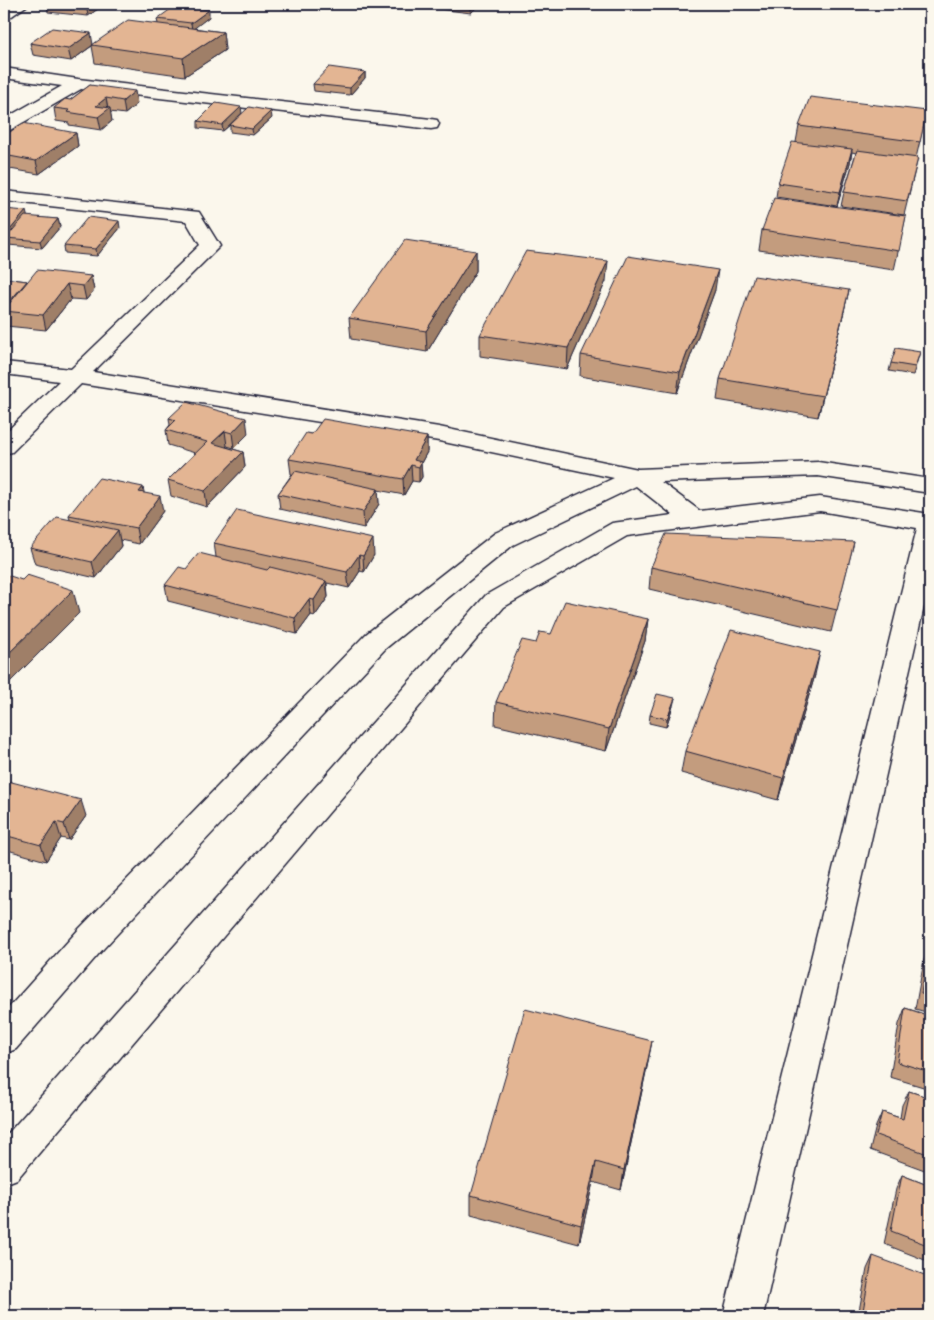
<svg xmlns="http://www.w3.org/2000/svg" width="934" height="1320" font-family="Dekko,sans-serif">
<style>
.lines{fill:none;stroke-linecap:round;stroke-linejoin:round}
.minor-casing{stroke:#22223b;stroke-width:3}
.minor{fill:#fbf7ec;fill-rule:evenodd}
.wall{fill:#c39c7e;stroke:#22223b}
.shaded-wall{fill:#9f7f67;stroke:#22223b}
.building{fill:#e3b593;stroke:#22223b}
</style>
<rect width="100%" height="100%" fill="#fbf7ec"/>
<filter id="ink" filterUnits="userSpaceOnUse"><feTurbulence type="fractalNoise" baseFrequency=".02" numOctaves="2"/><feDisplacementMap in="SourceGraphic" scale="10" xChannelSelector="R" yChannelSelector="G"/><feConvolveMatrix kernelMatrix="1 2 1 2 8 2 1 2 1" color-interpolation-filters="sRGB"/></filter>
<g filter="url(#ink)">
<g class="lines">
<defs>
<g id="minor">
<polygon points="12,4 29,4 9,18 4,19 4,9"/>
<path d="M160 4H188L189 5 187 8C179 10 170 9 162 7Z"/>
<polygon points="4,68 78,79 431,119 437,120 439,124 437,128 431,129 81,89 10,130 4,131 4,119 62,86 4,78"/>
<polygon points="4,191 199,212 220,246 93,372 439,427 638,469 818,462 930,479 930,493 818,476 661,482 700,511 820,497 930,514 930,580 763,1316 723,1316 917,528 820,511 627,536 504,607 17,1179 4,1184 4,1138 486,595 612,523 673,515 636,486 513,545 386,648 103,949 16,1049 4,1054 4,1013 79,929 366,634 495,533 614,478 439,441 81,384 12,452 4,454 4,434 59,381 4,374 4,362 71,369 200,245 186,221 4,201"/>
</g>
</defs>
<use href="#minor" class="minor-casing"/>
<use href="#minor" class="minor"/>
</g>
<g class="wall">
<polygon points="49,4 102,4 102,6 88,16 48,12 47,5"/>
<polygon points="430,4 480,4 471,13 430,8"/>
<polygon points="209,17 193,28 223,32 225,50 185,76 95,63 92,46 71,61 33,55 30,43 93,45 158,24 157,19"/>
<polygon points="365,72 365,78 350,95 314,91 313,84"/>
<polygon points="90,85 137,104 125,114 110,112 112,121 101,130 69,125 69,123 56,121 54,108 70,100"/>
<polygon points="927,111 916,158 918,158 904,215 841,206 844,192 856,153 852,152 850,163 837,206 776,197 778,183 796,142 799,126"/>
<polygon points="242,113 232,123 272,118 253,135 230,132 230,125 223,131 198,128 198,121"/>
<polygon points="76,133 78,146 39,174 4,168 4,136"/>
<polygon points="4,209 27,217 58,219 60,227 42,248 8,245 7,242 4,245"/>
<polygon points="906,216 894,270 759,250 762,230"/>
<polygon points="120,228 97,256 65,253 64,246"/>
<polygon points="476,251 476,271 427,352 351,339 349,318"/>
<polygon points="91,276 94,290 86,300 71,299 46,330 6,326 4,317 4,318 4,278 27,281 27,282"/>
<polygon points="606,281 567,369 480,356 480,335"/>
<polygon points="715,290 677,393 580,376 581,355"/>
<polygon points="844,311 818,417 717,400 720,379"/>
<polygon points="920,352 913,375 889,371 891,363"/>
<polygon points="169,418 248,434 234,448 227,446 226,447 243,452 245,467 207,507 171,496 168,480 195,453 168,445 166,430 170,425"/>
<polygon points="312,434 427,437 427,452 421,463 422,477 419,482 412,481 404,495 378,490 379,504 364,528 280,509 278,494 292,474 291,474 289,459"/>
<polygon points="144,493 163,511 139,544 120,540 121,546 96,578 35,564 30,548 70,520 69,515"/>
<polygon points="854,542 831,632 649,589 651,567"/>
<polygon points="214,543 374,555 364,572 360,571 349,588 327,583 328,597 315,616 311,615 297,634 168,601 165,585 186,569 216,557"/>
<polygon points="648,619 645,641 606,751 495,725 496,702 536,643 551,634"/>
<polygon points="815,675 778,800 681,773 685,751"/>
<polygon points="673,706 666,727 649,723 650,715"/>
<polygon points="4,780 86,816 69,840 61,838 46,861 4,849"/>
<polygon points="930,944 930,1013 915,1009 924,960"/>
<polygon points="905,1008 930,1016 930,1089 890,1077 899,1024"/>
<polygon points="648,1062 621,1190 593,1182 579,1244 471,1215 471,1195"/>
<polygon points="909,1091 930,1098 930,1172 870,1150 876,1126 882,1112 900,1118 902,1105"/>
<polygon points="902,1175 930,1186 930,1262 884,1244 896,1189"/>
<polygon points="873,1256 930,1316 858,1316 867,1269"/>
</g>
<g class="shaded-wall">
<polygon points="96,4 102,4 102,6 88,16 87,10"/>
<polygon points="471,4 480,4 471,13"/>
<polygon points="209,10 209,17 192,30 191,23"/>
<polygon points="223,32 225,50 185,76 183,58"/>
<polygon points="91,33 93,45 71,61 68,49"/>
<polygon points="365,72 365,78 350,95 350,88"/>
<polygon points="135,91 137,104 125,114 123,101"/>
<polygon points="106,98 108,109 110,108 112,121 101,130 96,106"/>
<polygon points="241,107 242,113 223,131 222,125"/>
<polygon points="271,111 272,118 253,135 252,129"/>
<polygon points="76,133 78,146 39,174 36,161"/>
<polygon points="852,149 850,163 837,206 840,192"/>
<polygon points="26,211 28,219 6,238 7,242 5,246 4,237"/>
<polygon points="58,219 60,227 42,248 40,241"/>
<polygon points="119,221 120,228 97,256 96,249"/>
<polygon points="476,251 476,271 427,352 426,331"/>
<polygon points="608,261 606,281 567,369 568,348"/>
<polygon points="718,270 715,290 677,393 680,372"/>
<polygon points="91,276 94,290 86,300 83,286"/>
<polygon points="27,281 29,288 4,311 4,308"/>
<polygon points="67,284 71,299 46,330 43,315"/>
<polygon points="849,290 844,311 818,417 823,396"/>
<polygon points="246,418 248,434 234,448 232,433"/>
<polygon points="225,431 227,446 215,459 212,443"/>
<polygon points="427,437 427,452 421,463 422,477 419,482 419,467 414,460"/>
<polygon points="243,452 245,467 207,507 205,491"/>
<polygon points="411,465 412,481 404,495 403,479"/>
<polygon points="143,487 146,502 139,492"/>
<polygon points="378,489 379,504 364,528 363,512"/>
<polygon points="160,496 163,511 139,544 136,528"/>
<polygon points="118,530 121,546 96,578 92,562"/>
<polygon points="373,539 374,555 364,572 363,556"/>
<polygon points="359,555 360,571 349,588 347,572"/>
<polygon points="326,581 328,597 315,616 314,600"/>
<polygon points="73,590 79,613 4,688 4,658"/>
<polygon points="309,599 311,615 297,634 295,618"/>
<polygon points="648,619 645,641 606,751 609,729"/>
<polygon points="820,652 815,675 778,800 783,778"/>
<polygon points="675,698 673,706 666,727 667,719"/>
<polygon points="81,800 86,816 69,840 64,824"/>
<polygon points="56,822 61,838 46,861 41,845"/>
<polygon points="652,1041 648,1062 621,1190 624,1170"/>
<polygon points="596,1162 593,1182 579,1244 581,1225"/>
</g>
<g class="building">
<polygon points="49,4 96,4 87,10 47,5"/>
<polygon points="175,6 209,10 191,23 157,19"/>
<polygon points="128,20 223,32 183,58 92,45"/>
<polygon points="52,28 91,33 68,49 30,43"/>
<polygon points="329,67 365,72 350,88 313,84"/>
<polygon points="90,85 135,91 123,101 106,98 96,106 110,108 98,117 67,112 69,110 54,108 65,99 70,100"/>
<polygon points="810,97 927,111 920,142 799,126"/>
<polygon points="216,103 241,107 222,125 198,121"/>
<polygon points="249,107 271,111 252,129 230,125"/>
<polygon points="23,123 76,133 36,161 4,155 4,136"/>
<polygon points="792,142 852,149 840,192 778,183"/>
<polygon points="857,150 918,158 907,201 844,192"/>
<polygon points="774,198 906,216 899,251 762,230"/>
<polygon points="4,209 26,211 4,237"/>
<polygon points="25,216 58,219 40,241 6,238"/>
<polygon points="88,217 119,221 96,249 64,246"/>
<polygon points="405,240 476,251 426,331 349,318"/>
<polygon points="526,251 608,261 568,348 480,335"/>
<polygon points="628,256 718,270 680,372 581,355"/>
<polygon points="37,270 91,276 83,286 67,284 43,315 4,311 4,310"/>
<polygon points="754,276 849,290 823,396 720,379"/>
<polygon points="4,278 27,281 4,308"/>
<polygon points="896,348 920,352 915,367 891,363"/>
<polygon points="186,402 246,418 232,433 225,431 212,443 243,452 205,491 168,480 207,442 166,430 176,420 169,418"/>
<polygon points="323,419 427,437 414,460 421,462 419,467 411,465 403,479 289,459 306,433 312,434"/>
<polygon points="295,471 378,489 363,512 278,494"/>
<polygon points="99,478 143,487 139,492 160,496 136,528 69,515"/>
<polygon points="237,510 373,539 363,556 359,555 347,572 214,543"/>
<polygon points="57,517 118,530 92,562 30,548"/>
<polygon points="666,534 854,542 837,610 651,567"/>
<polygon points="199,553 267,570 270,567 326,581 314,600 309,599 295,618 165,585 179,567 186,569"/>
<polygon points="4,574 22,580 27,575 73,590 4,658"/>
<polygon points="565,601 648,619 609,729 496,702 522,640 536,643 540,632 551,634"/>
<polygon points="731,630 820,652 783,778 685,751"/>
<polygon points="657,694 675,698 667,719 650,715"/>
<polygon points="4,780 81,800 64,824 56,822 41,845 4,835"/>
<polygon points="930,944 930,996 921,993"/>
<polygon points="905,1008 930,1016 930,1072 897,1062"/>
<polygon points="525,1009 652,1041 624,1170 596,1162 581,1225 471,1195"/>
<polygon points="909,1091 930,1098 930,1155 876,1135 882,1112 903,1119"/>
<polygon points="902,1175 930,1186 930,1246 891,1231"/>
<polygon points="873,1256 930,1277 930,1316 862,1316"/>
</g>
</g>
<rect width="934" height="1320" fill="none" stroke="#fbf7ec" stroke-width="20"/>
<rect x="10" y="10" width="914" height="1300" fill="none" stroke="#22223b" stroke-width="2" filter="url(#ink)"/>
</svg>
